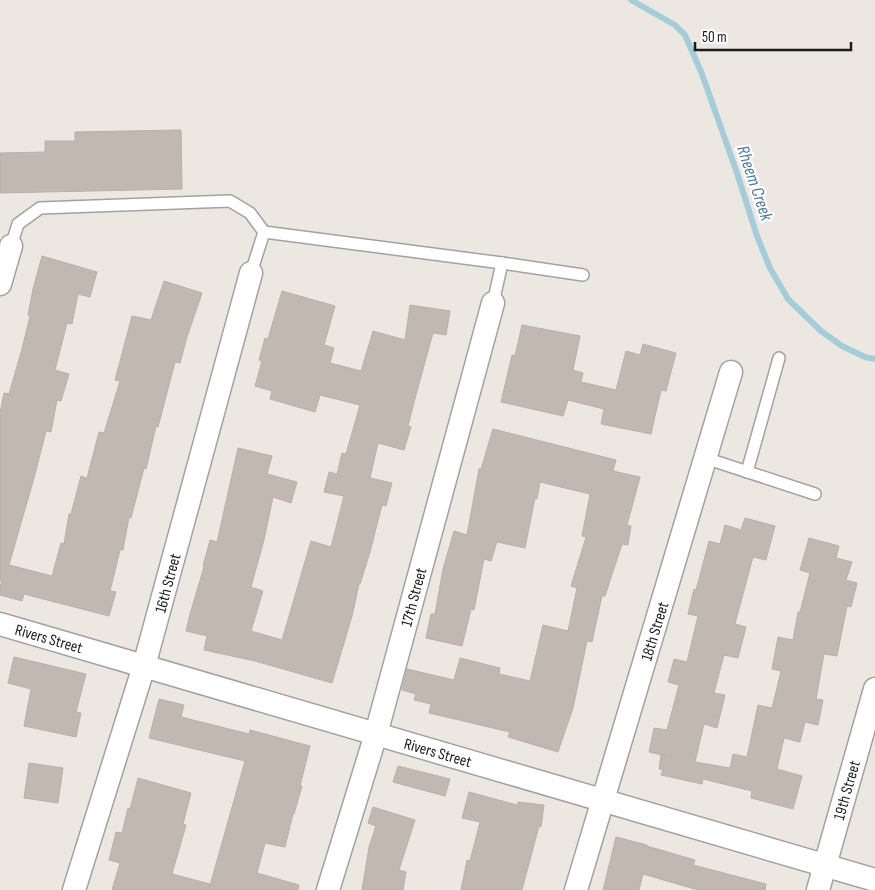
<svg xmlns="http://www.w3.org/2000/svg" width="875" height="890" font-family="'Sofia Sans Condensed',sans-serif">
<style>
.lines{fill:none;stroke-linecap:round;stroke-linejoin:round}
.stream{stroke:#a3cdd8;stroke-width:6}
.building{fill:#c0b8b1;stroke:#bdafa4}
.lane-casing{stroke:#a2a2a2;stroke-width:14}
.street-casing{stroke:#a2a2a2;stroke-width:25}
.lane{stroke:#fff;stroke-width:11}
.street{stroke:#fff;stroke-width:22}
.labels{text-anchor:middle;stroke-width:4.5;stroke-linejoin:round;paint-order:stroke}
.street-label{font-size:16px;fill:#1b1b1b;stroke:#fff}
.water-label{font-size:18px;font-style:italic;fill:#4d7aa5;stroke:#fff}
</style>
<rect width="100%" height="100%" fill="#ece8e1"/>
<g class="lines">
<polyline class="stream" points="631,0 675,25 685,35 702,74 737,173 757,236 770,268 788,299 821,331 842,346 865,357 875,359"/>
</g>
<g class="building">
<polygon points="181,130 182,189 0,193 0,153 45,152 45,141 75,141 75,132"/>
<polygon points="42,256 97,272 90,297 78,294 72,324 67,323 55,370 69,374 61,401 57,400 51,432 46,431 34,478 9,565 52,576 61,543 64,544 69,514 71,514 81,476 87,478 99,432 104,433 120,381 115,380 132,316 151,320 164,281 202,293 187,337 180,363 175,362 158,427 156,426 146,469 144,468 131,518 129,517 123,550 120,550 110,591 116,592 109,616 24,594 22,601 0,595 0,587 2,581 0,581 0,413 4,393 9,394 22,349 30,316 28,315 33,289"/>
<polygon points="282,291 335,306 324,345 334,348 330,363 361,371 373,331 405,340 410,305 450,311 446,335 433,333 417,391 408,426 411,427 404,450 378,443 370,478 392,483 386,506 382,505 370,552 360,584 359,584 352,616 332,683 255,661 204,650 207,636 186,631 190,614 204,567 203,566 210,540 217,542 238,448 272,456 267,474 297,482 291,503 273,497 264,540 251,587 263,591 251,631 282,640 311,541 331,547 344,496 324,492 329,472 337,474 342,453 346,454 360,405 320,395 315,412 270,399 272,391 255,386 262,361 259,360 265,338 268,339"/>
<polygon points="522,325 580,336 573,370 583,373 581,382 616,390 626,351 640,355 643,344 676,353 666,391 661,390 651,434 601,424 604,409 568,400 563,416 501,402 512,355 515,356"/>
<polygon points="493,429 616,460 613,471 640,477 627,525 631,526 628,545 622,544 605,596 602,596 592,642 587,641 573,708 558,752 508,737 510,732 429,713 431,704 414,700 416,694 402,690 407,669 454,680 460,658 500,668 499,674 530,681 543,625 568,631 577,588 571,586 586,537 582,536 590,494 540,482 537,499 535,498 525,548 497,542 491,561 484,559 474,610 471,609 462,646 426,638 431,614 435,614 443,569 454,531 467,535 479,469 481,469"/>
<polygon points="745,518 775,526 766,560 753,557 735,624 746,627 738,658 724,655 714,693 725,695 717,728 704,724 695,762 730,768 733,754 747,757 758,705 772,708 781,671 772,669 778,637 793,640 798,612 800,612 810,573 800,570 809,538 839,546 836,558 852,562 846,580 857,583 851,607 847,606 837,656 824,654 816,699 823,700 818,725 805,722 800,742 784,738 777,769 802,776 793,809 751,798 752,791 703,779 702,784 661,775 663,770 659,769 661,755 666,756 649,752 654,728 667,730 679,685 668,682 674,659 687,662 698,616 688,614 694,589 696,590 709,541 720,544 725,525 741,530"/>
<polygon points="14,657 86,674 76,712 81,713 76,737 24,726 31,689 8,683"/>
<polygon points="159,699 184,705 181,717 249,734 250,730 310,746 300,786 302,786 294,814 293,814 285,847 265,843 257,873 299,885 298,890 112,890 120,863 109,860 116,832 122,833 128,808 130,809 138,778 191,793 183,824 186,825 172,874 210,884 209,889 245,761 149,738"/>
<polygon points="29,763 63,768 58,803 24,798"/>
<polygon points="398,766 450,779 445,796 393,782"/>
<polygon points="469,792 517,805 518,802 544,805 541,827 539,826 522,890 461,890 467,860 470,861 480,822 462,818"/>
<polygon points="373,807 415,820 399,870 406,872 403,890 362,890 369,847 376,826 368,823"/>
<polygon points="616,837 647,845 647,846 695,860 693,865 766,884 765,890 698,890 643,874 639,890 603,890"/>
</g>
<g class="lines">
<defs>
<g id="lane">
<polyline points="11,246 18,224 40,208 230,201 250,213 264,232 502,263 493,303"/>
<polyline points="502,263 583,275"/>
<polyline points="251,273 264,232"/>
<polyline points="705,458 815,494"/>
<polyline points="747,472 779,358"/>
</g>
<g id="street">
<polyline points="0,284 11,246"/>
<polyline points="0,624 875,880"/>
<polyline points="74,890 144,666 251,273"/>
<polyline points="328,890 376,734 493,303"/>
<polyline points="576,890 731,372"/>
<polyline points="818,890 875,689"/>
</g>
</defs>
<use href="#lane" class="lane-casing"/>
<use href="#street" class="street-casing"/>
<use href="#lane" class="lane"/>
<use href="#street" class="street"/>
</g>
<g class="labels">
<g class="street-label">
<text transform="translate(167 583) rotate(-75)" y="6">16th Street</text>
<text transform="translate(413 597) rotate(-75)" y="6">17th Street</text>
<text transform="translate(654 631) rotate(-73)" y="6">18th Street</text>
<text transform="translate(49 638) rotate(16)" y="6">Rivers Street</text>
<text transform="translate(438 752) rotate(16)" y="6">Rivers Street</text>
<text transform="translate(846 790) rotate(-74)" y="6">19th Street</text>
</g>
<g class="water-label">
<text transform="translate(755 183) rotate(71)" y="6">Rheem Creek</text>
</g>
</g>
<path d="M695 42v8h156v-8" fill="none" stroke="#1b1b1b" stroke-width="2.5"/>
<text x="702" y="42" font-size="15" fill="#1b1b1b" stroke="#ffffff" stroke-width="4" paint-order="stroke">50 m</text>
</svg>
